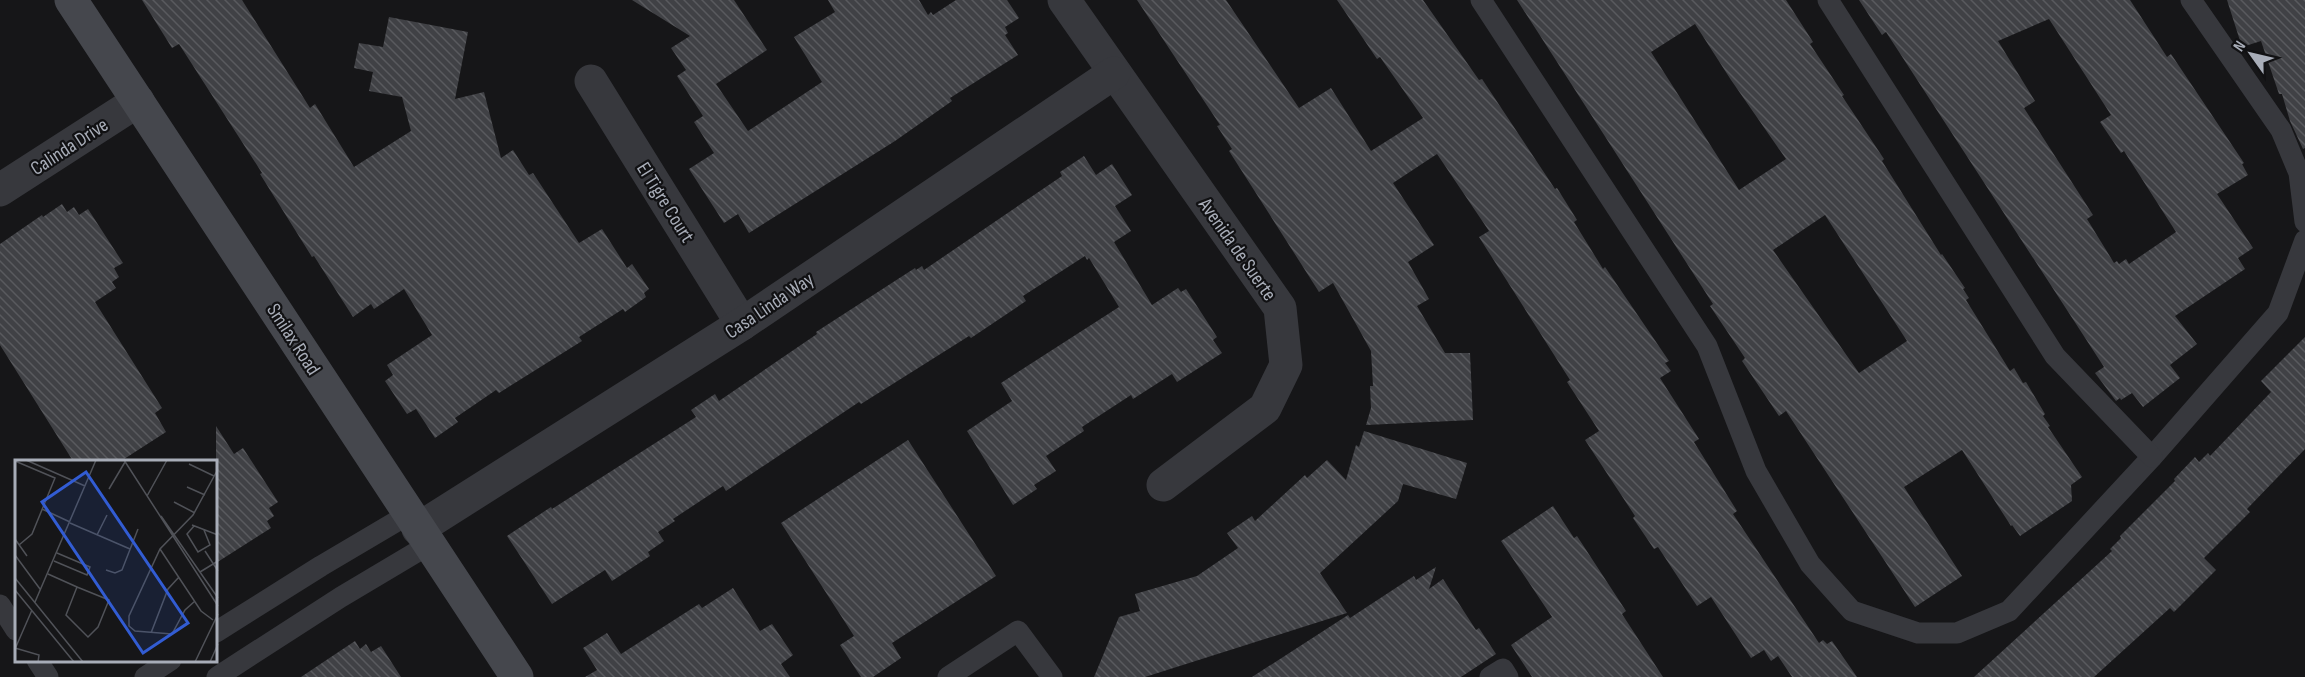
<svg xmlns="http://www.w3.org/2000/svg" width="2305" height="677" font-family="'Sofia Sans Condensed',sans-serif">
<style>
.building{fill:url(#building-back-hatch);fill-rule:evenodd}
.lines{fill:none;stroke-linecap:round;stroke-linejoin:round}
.lane{stroke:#37383d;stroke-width:21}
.street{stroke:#37383d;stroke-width:33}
.secondary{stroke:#45474d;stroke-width:33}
.labels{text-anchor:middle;stroke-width:4.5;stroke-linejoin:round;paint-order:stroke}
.street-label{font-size:20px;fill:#a8adb8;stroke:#111113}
.inset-road{fill:none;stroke:#505258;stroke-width:1.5}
.view{fill:#325cd3;fill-opacity:0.15;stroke:#325cd3;stroke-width:3}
.inset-edge{fill:none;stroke:#a8adb8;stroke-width:3}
</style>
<defs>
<pattern id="building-back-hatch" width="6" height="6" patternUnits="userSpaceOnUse" patternTransform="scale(1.5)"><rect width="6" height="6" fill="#404145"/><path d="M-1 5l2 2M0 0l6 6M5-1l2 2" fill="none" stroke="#595a5e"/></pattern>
</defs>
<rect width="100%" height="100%" fill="#161618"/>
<g class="building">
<polygon points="142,0 242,0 310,108 315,104 354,167 411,131 402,97 369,91 373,72 354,68 359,43 383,47 389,17 468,32 455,99 484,92 501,158 513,150 529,175 533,173 579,243 602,229 627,268 632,264 649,289 644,293 646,297 625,312 623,309 579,337 582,341 499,393 496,390 455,418 458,422 435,438 416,409 407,414 385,381 393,375 387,365 432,335 404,289 374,309 371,304 353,317 314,256 312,257 260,174 262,173 179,44 172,48"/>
<polygon points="632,0 734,0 767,50 716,84 748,131 822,82 794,37 835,12 828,0 919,0 928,15 931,12 933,15 956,0 1007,0 1019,18 1005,27 1008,33 1005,35 1018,55 950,98 952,101 895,141 749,233 738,214 724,223 689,169 714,153 694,122 703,116 677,76 686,70 671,48 690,36"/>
<polygon points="1137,0 1226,0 1299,108 1331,88 1371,151 1423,118 1380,57 1377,59 1337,0 1423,0 1479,80 1482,79 1555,189 1557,188 1577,220 1574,222 1603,269 1605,267 1669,361 1665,363 1671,371 1660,378 1699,439 1694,442 1737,511 1733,514 1819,643 1823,640 1827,644 1832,641 1857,677 1792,677 1778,656 1771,661 1764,650 1751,658 1711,597 1697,606 1658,547 1654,549 1633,518 1635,516 1585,440 1599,431 1567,382 1570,380 1479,237 1489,231 1437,154 1393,183 1434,245 1408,262 1429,299 1417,306 1445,353 1470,353 1473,420 1366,425 1371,408 1370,386 1373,386 1371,351 1333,283 1319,292 1229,151 1232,149 1217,126 1220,125"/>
<path d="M1517 0H1786L1813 42 1810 44 1844 95 1842 96 1884 159 1882 161 1941 255 1942 254 1965 288 1963 289 1969 298 1966 300 2010 371 2014 368 2023 383 2026 382 2045 414 2043 416 2050 426 2048 427 2082 477 2071 485 2072 501 2020 536 2012 525 2011 526 1962 450 1904 487 1962 576 1915 607 1786 411 1779 416 1742 361 1745 358 1710 306 1713 304ZM1695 24 1731 80 1786 159 1739 190 1651 52ZM1825 215 1907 341 1859 373 1773 250Z"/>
<path d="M1859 0H2130L2167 57 2171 54 2244 163 2242 164 2248 175 2217 194 2253 248 2238 258 2245 269 2175 316 2197 344 2170 365 2180 378 2143 407 2132 393 2121 400 2120 398 2116 401 2095 373 2104 367 1886 32 1882 35ZM2049 19 2111 115 2100 122 2121 153 2124 151 2176 232 2129 264 2126 259 2119 264 2117 261 2114 263 2087 219 2093 215 2024 108 2035 101 1998 41Z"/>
<polygon points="2227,0 2305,0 2305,148 2303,149 2290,121 2282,94 2279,94 2261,41 2242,47"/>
<polygon points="1084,156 1096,175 1112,164 1132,195 1115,206 1131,231 1114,242 1152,305 1178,288 1181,292 1186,289 1217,337 1213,340 1222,353 1177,382 1172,374 1133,399 1131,395 1082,427 1084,431 1046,456 1056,471 1034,485 1037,489 1013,505 967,431 1012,401 1001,383 1119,307 1089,258 1087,260 1085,256 1023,296 1026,301 971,338 969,336 861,404 859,402 726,491 723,486 673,519 675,521 658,532 664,541 648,552 650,556 612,581 605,570 552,604 507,536 551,507 552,509 696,417 691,410 715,394 719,401 817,334 816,332 915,268 916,270 922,266 924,270 1062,176 1060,172"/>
<polygon points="62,204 67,212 74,207 79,215 88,209 123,263 114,268 119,277 112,282 116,288 95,302 162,408 155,413 166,432 121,461 73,461 0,345 0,244 42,215 43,217"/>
<polygon points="2305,337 2305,449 2247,509 2250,512 2204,558 2216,570 2174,612 2170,608 2094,677 1974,677 2112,551 2110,549 2121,538 2120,536 2175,481 2174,479 2195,457 2199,462 2208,453 2210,456 2271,392 2261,381"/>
<polygon points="216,426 234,454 243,448 278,502 269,508 274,516 267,521 271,528 216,563"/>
<polygon points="1364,431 1467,463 1456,499 1403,484 1398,501 1320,573 1347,613 1145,677 1094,677 1119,617 1140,611 1135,594 1197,576 1238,548 1227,533 1252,516 1255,521 1305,475 1307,478 1327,460 1346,480 1356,445 1359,447"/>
<polygon points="908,440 996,576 892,643 901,658 873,677 861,677 840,645 854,636 781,523"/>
<polygon points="1553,506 1574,538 1577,536 1626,611 1622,614 1663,677 1532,677 1511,645 1552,617 1501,541"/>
<polygon points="1436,567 1429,589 1443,579 1476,630 1479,628 1496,654 1461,677 1252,677 1348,615 1350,618 1414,576 1416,580"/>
<polygon points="733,588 760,631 772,624 793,655 781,664 790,677 585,677 597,670 583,648 607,633 621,654 699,604 702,608"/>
<polygon points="355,641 360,649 366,644 371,652 381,646 401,677 301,677"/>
</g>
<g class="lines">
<g class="lane">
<polyline points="1481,0 1707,346 1756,471 1810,564 1852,611 1918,633 1957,633 2009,611 2152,457 2278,313 2305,240"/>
<polyline points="1828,0 2055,356 2152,457"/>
<polyline points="2191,0 2281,130 2299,173 2305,222"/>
<polyline points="0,605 16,630"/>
<polyline points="216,632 321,566 409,514"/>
<polyline points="37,660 48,677"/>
<polyline points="145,677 171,660"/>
<polyline points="217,677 341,597 430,544"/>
<polyline points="948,677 1018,631 1052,677"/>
<polyline points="1490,677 1503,669 1508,677"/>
</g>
<g class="street">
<polyline points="1064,0 1280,308 1286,365 1265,408 1163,485"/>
<polyline points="591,81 742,324"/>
<polyline points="0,190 138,101"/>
<polyline points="418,529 742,324 1114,73"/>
</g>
<polyline class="secondary" points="71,0 517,677"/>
</g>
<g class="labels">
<g class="street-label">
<text transform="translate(69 146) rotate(-33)" y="7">Calinda Drive</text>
<text transform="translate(666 202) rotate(58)" y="7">El Tigre Court</text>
<text transform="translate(1238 249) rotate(55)" y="7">Avenida de Suerte</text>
<text transform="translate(769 305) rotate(-34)" y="7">Casa Linda Way</text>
<text transform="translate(294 339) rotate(57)" y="7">Smilax Road</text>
</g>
</g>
<g transform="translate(15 460)">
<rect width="202" height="202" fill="#161618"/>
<path class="inset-road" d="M11 0 70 26M109 0 203 146M0 1 40 18 17 74 4 85M174 4 199 16M172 27 190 35M94 29 110 2M132 36 152 0M159 42 180 53M27 49 55 62M146 56 203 138M55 63 115 89M177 65 203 75M179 66 172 74 183 92 195 85 189 70M82 75 92 55M0 79 12 96M145 89 186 151 198 160M190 91 203 111M0 95 25 129M39 101 72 115 75 107 42 93M91 110 100 113 107 110 123 69M185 112 203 101M33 114 62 127 51 155 73 177 83 167 94 140 62 127M0 118 68 202M0 130 59 202M180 141 170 150 157 174 120 171 114 166V156L145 89 178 55 203 9M20 142 81 0M136 173 153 129 164 117M0 188 24 195 23 202M0 189 17 150M180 202 203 154M195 202 203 184"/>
<path class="view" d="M71 12 173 163 128 193 27 42Z"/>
<rect width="202" height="202" class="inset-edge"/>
</g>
<g transform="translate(2251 54) rotate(304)" stroke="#111113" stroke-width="4.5" paint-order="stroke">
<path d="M0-4.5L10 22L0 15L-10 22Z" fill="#a8adb8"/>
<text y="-9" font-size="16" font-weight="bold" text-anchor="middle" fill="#a8adb8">N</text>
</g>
</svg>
